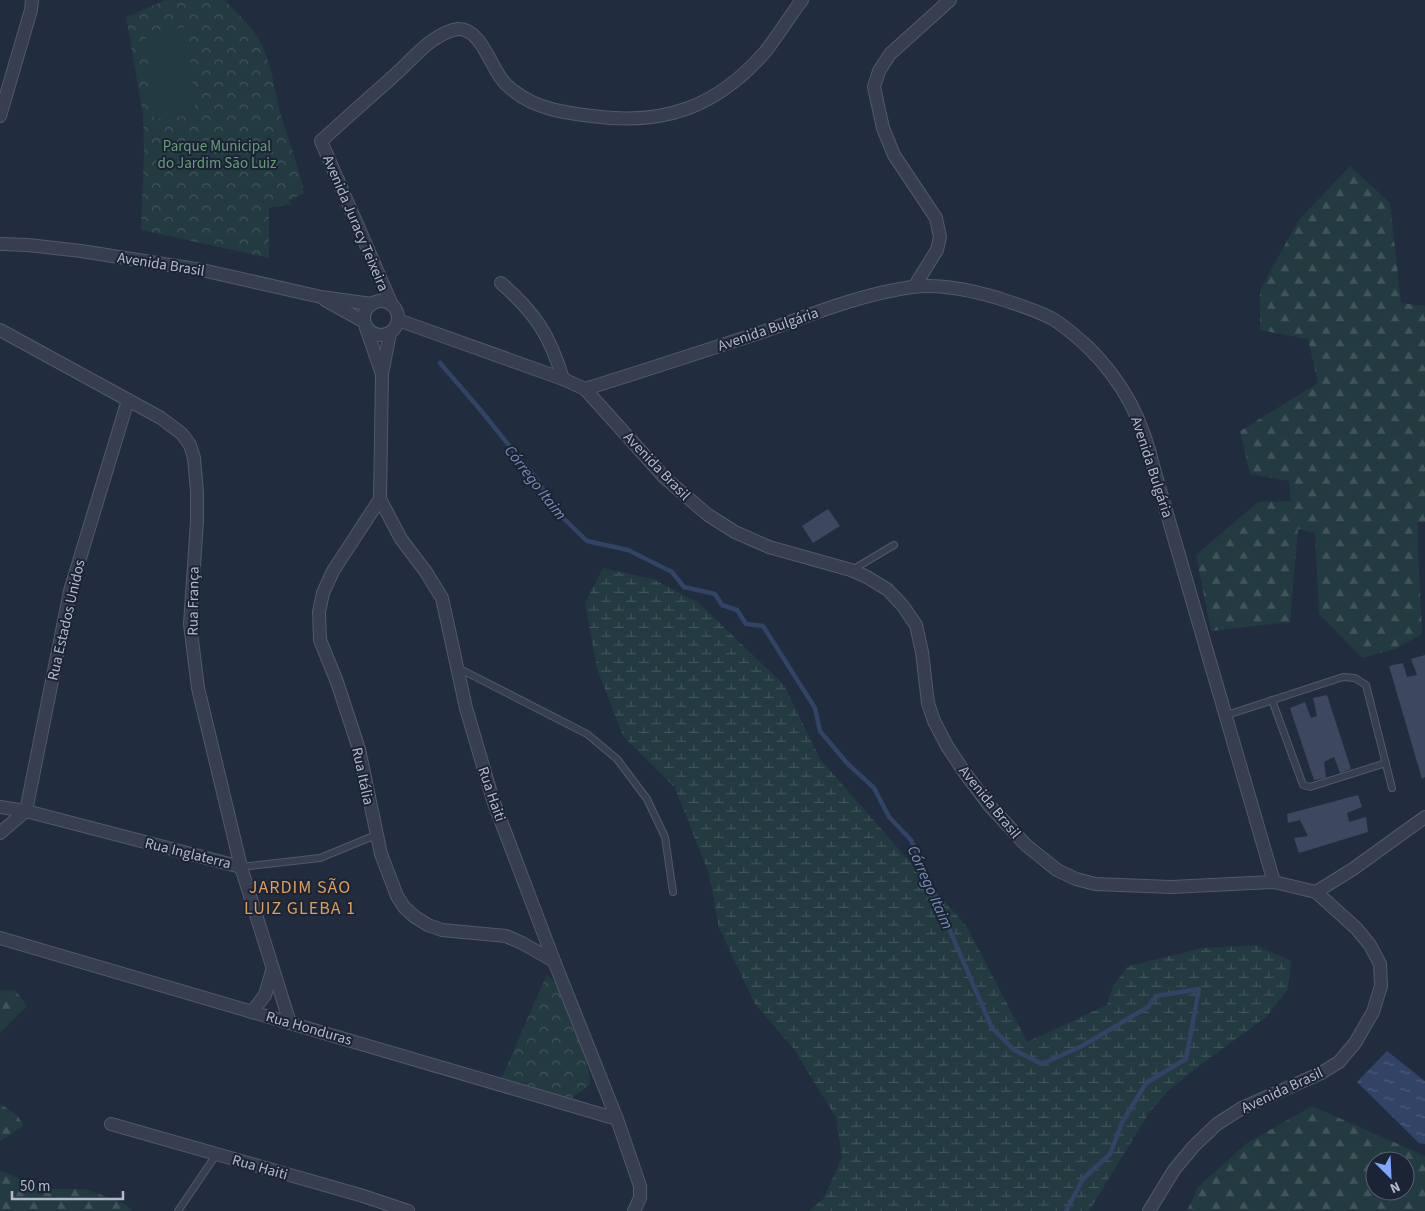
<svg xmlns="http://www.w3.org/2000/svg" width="1425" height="1211" font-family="'Source Sans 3',sans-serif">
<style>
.forest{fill:url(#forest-firs);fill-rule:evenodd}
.wetland{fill:url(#wetland-marsh)}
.park{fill:url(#park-crowns)}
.pitch{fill:#233a40}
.water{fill:url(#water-ripples)}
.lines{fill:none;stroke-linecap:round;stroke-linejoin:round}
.stream{stroke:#324366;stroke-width:4.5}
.building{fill:#3d4860}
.service-casing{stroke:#51596a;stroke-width:8}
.minor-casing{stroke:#51596a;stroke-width:14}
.service{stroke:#363e4f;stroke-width:6}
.minor{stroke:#363e4f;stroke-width:12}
.labels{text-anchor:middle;stroke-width:4;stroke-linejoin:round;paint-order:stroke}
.park-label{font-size:15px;fill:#669d77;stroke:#1b2334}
.street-label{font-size:15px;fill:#b1b9ca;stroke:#1b2334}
.water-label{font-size:16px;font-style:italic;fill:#768cb4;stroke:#1b2334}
.quarter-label{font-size:18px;letter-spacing:1px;fill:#de9e58;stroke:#1b2334}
</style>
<defs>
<pattern id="forest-firs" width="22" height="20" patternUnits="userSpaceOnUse" patternTransform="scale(1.25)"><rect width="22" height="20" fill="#233a40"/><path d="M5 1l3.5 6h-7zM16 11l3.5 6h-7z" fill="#41545a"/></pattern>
<pattern id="wetland-marsh" width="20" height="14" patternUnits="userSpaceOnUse" patternTransform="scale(1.25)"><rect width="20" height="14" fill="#233a40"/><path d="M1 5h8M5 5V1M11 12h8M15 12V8" fill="none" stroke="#41545a"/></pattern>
<pattern id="park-crowns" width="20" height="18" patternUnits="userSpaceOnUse" patternTransform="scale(1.25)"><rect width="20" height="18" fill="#233a40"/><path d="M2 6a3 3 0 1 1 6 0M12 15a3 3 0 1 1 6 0" fill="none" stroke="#41545a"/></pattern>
<pattern id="water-ripples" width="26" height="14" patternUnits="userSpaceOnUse" patternTransform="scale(1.25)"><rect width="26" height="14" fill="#324366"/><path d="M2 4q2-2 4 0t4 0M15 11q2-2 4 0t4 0" fill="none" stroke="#4d5c7b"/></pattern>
</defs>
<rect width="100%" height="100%" fill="#212c3f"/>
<g class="forest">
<path d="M1350 166 1390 203 1401 303 1425 306V522H1418C1417 559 1421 597 1422 634L1395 649 1362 658 1319 614 1315 533 1298 529 1290 622 1211 631 1196 555 1258 502 1291 501 1289 481 1250 474 1240 431 1318 383 1308 339 1260 330V290L1298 221Z"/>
<polygon points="0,990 15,990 27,1006 0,1033"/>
<polygon points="0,1104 17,1115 24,1126 0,1141"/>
<path d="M1312 1106 1425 1156V1211H1187L1198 1187 1247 1143ZM1375 1161H1405V1191H1375Z"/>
<polygon points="0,1171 12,1175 39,1189 86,1189 127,1205 132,1211 0,1211"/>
</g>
<polygon class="wetland" points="603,568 653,579 699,603 784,685 820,759 967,927 1027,1042 1107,1005 1113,986 1128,966 1203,948 1256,945 1291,961 1288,989 1266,1017 1199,1066 1167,1092 1149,1113 1089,1211 809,1211 824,1198 842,1157 836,1118 794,1049 755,1004 719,928 709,874 675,788 623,736 597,669 585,603"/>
<g class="park">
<path d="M166 0H225C235 12 250 24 258 38 273 63 274 92 282 119 290 144 299 167 304 193L289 201 292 204 269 208V258L141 230 144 152 143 115 126 17Z"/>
<polygon points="547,974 562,991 568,1015 581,1043 589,1071 590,1085 568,1101 501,1079"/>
</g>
<polygon class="pitch" points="187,27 196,115 154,119 145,32"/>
<polygon class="water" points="1387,1051 1425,1081 1425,1144 1419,1143 1357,1082"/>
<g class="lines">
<polyline class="stream" points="440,363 478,407 537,480 559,514 587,541 628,550 672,572 684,587 715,594 722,605 737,610 746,624 763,626 815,708 820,731 847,763 874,788 889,817 911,840 992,1028 1014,1050 1042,1064 1082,1046 1148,1007 1156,996 1199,989 1186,1059 1146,1083 1122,1123 1110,1154 1083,1179 1066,1211"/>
</g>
<g class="building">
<polygon points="828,509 840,526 813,543 802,526"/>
<polygon points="1425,655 1425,777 1422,779 1389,666 1403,663 1407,677 1417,675 1411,659"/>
<polygon points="1327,695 1351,769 1340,773 1334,757 1324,762 1326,778 1314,780 1290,708 1305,702 1311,718 1317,716 1313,698"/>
<polygon points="1358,795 1362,807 1347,813 1349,822 1366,817 1368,832 1299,853 1294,838 1308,836 1300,820 1288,823 1287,814"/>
</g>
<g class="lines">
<defs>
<g id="service">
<polyline points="852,570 894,545"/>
<polyline points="458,668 587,734 617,759 647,799 665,837 673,892"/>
<polyline points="1272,700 1303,785 1310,787 1386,763"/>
<polyline points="1227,715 1343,677 1355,678 1366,685 1392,788"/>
<polyline points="241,867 320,858 376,835"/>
<polyline points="178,1211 216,1155"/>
</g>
<g id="minor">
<polyline points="0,116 31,10 32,0"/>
<polyline points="0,244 28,245 81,251 202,270 321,297 372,304"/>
<path d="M501 283C535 313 550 335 563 379"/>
<polyline points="914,287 937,250 940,237 936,218 894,155 883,128 874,87 879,71 890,54 950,0"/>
<polyline points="325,300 363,321"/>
<circle cx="381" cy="318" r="17"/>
<path d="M392 305 321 141C346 118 371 96 397 73 409 62 420 49 433 40 439 36 450 30 458 29 480 28 490 64 501 78 504 83 510 88 514 91 536 109 566 113 592 116 664 126 717 107 765 52 778 36 789 17 802 0"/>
<polyline points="398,320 563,379 585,389 665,478 708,515 735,532 769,547 851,570 867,577 888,590 903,606 916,625 922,652 928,703 934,721 947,746 965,773 989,805 1026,845 1057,870 1076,879 1095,884 1171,887 1274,882 1316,892 1356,928 1370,945 1380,964 1381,986 1373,1012 1355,1043 1339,1062 1321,1073 1242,1108 1217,1124 1194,1146 1174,1170 1149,1211"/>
<polyline points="366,328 382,374"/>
<polyline points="0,330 161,418 182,434 190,445 194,458 197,492 197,521 190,624 198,688 241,867 290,1023"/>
<polyline points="390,333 382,374 380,499 401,539 426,572 442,598 466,708 493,800 554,961 617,1119 640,1186 640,1198 634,1211"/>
<path d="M585 389C646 370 707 350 768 330 815 313 862 294 912 287 940 283 971 290 998 298 1015 304 1034 309 1051 318 1065 326 1077 337 1089 348 1124 383 1143 421 1154 469L1274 882"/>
<polyline points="380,499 333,571 323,593 319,612 320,640 337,682 359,749 381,854 397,896 404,907 415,917 428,925 442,930 506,936 522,943 554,961"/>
<polyline points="0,807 26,811 241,867"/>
<polyline points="0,833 26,811 70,591 128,400"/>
<polyline points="1316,892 1353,869 1425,817"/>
<polyline points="0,938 617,1119"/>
<polyline points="252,1012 265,995 272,971"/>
<polyline points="111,1124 360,1195 408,1211"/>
</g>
</defs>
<use href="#service" class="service-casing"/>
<use href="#minor" class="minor-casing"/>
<use href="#service" class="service"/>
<use href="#minor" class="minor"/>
</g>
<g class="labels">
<g class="park-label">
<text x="217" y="151">Parque Municipal<tspan x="217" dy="17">do Jardim São Luiz</tspan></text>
</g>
<g class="street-label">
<text transform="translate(356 223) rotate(67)" y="5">Avenida Juracy Teixeira</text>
<text transform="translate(161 264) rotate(9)" y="5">Avenida Brasil</text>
<text transform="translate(768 329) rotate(-19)" y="5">Avenida Bulgária</text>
<text transform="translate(657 466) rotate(46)" y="5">Avenida Brasil</text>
<text transform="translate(1152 467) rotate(72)" y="5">Avenida Bulgária</text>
<text transform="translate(193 601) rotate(-89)" y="5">Rua França</text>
<text transform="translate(66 620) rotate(-77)" y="5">Rua Estados Unidos</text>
<text transform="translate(363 776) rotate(78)" y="5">Rua Itália</text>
<text transform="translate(492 794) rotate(71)" y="5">Rua Haiti</text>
<text transform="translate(990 802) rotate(51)" y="5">Avenida Brasil</text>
<text transform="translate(188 853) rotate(14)" y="5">Rua Inglaterra</text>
<text transform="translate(309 1028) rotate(16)" y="5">Rua Honduras</text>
<text transform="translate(1282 1090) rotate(-25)" y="5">Avenida Brasil</text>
<text transform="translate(260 1167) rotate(16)" y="5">Rua Haiti</text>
</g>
<g class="water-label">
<text transform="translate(536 482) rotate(52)" y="6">Córrego Itaim</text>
<text transform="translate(931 887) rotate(66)" y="6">Córrego Itaim</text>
</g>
<g class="quarter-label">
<text x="300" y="893">JARDIM SÃO<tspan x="300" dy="21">LUIZ GLEBA 1</tspan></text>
</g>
</g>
<g transform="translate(1390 1176) rotate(156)"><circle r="24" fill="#1b2334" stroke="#575f70"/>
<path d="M0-4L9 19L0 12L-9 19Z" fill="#81a7ff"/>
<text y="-8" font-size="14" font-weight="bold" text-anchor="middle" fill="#b1b9ca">N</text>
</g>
<path d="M12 1191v8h111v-8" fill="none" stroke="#b1b9ca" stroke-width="2.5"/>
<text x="20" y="1191" font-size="15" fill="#b1b9ca" stroke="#1b2334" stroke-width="4" paint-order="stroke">50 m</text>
</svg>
